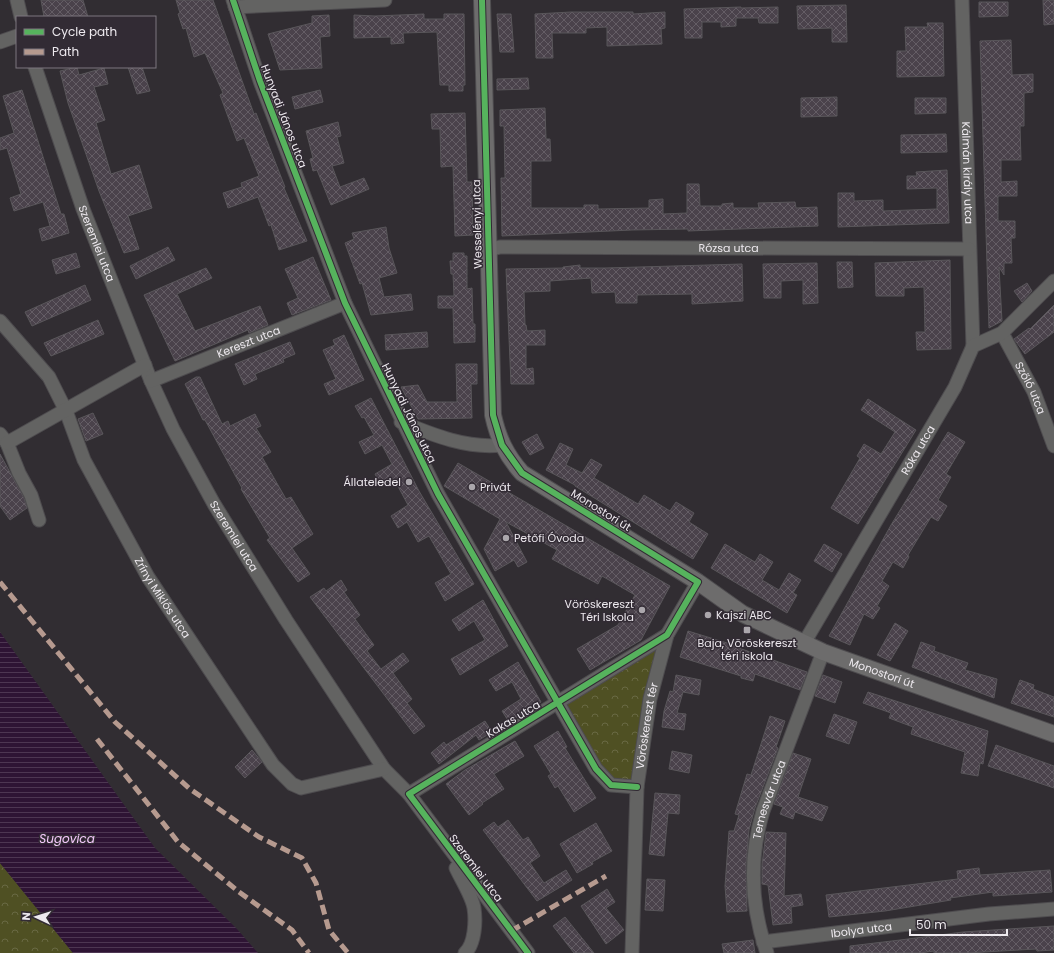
<svg xmlns="http://www.w3.org/2000/svg" width="1054" height="953" font-family="Poppins,sans-serif">
<style>
.park{fill:url(#park-crowns)}
.water{fill:url(#water-rules)}
.building{fill:url(#building-cross-hatch);stroke:#59565a}
.lines{fill:none;stroke-linecap:round;stroke-linejoin:round}
.minor-casing{stroke:#4e4c4f;stroke-width:15}
.major-casing{stroke:#4e4c4f;stroke-width:18}
.minor{stroke:#636362;stroke-width:13}
.major{stroke:#6d6c6c;stroke-width:16}
.quiet{stroke:#b69a8f;stroke-width:5;stroke-dasharray:10 5;stroke-linecap:butt}
.cycleway-casing{stroke:#322b34;stroke-width:8}
.cycleway{stroke:#56b35d;stroke-width:6}
.poi-dot{fill:#aba7ac;stroke:#322b34;stroke-width:1.5}
.labels{text-anchor:middle;stroke-width:3;stroke-linejoin:round;paint-order:stroke}
.street-label{font-size:11px;fill:#ede9ee;stroke:#322b34}
.poi-label{font-size:11px;fill:#ede9ee;stroke:#322b34;text-anchor:start}
.water-label{font-size:12px;font-style:italic;fill:#f4c9fc;stroke:#322b34}
</style>
<defs>
<pattern id="park-crowns" width="20" height="18" patternUnits="userSpaceOnUse"><rect width="20" height="18" fill="#4f5023"/><path d="M2 6a3 3 0 1 1 6 0M12 15a3 3 0 1 1 6 0" fill="none" stroke="#696943"/></pattern>
<pattern id="water-rules" width="6" height="5" patternUnits="userSpaceOnUse"><rect width="6" height="5" fill="#2e1434"/><path d="M0 2.5h6" fill="none" stroke="#4d3652"/></pattern>
<pattern id="building-cross-hatch" width="8" height="8" patternUnits="userSpaceOnUse"><rect width="8" height="8" fill="#4a424b"/><path d="M0 0l8 8M0 8l8-8" fill="none" stroke="#645d65"/></pattern>
</defs>
<rect width="100%" height="100%" fill="#312d32"/>
<g class="park">
<polygon points="660,645 637,787 611,785 566,705"/>
<polygon points="0,863 73,953 0,953"/>
</g>
<polygon class="water" points="0,632 155,848 237,929 258,953 73,953 0,863"/>
<g class="building">
<polygon points="41,0 83,0 88,17 44,17"/>
<polygon points="176,0 213,0 254,114 256,113 285,187 284,188 307,241 279,250 271,225 269,226 258,197 228,208 223,193 242,187 241,183 259,176 244,138 237,141 220,95 223,93 205,53 194,57 186,28 183,29 178,14 180,13"/>
<polygon points="1043,0 1054,0 1054,24 1044,25"/>
<polygon points="979,2 1008,2 1008,16 979,17"/>
<polygon points="846,5 847,42 832,42 832,28 798,29 797,6"/>
<polygon points="741,7 741,8 778,7 778,23 759,23 758,18 736,18 736,26 721,27 721,22 702,22 702,38 685,38 684,9"/>
<polygon points="571,12 633,12 633,14 665,12 665,28 661,29 662,44 607,46 607,27 586,28 586,33 552,33 553,58 536,58 535,14"/>
<polygon points="424,14 424,19 444,19 444,14 464,14 465,85 463,85 463,91 449,91 449,85 440,85 437,32 403,33 404,43 391,44 391,37 354,38 354,15 375,16"/>
<polygon points="497,14 511,14 514,52 500,52"/>
<polygon points="329,15 330,36 320,37 322,68 280,70 268,34 312,23 312,16"/>
<polygon points="927,23 943,23 944,76 897,77 897,51 906,51 905,27 928,27"/>
<polygon points="1011,40 1012,75 1033,74 1033,92 1024,93 1024,126 1020,126 1021,160 1001,160 1001,182 1017,181 1017,196 998,196 998,221 1015,221 1015,238 1011,238 1012,263 1004,263 1004,275 999,267 1002,321 989,328 980,41"/>
<polygon points="77,67 79,75 104,68 108,84 94,87 105,120 96,123 111,174 139,165 152,208 128,216 139,249 124,253 99,191 68,103 60,71"/>
<polygon points="128,67 142,67 150,91 137,94"/>
<polygon points="528,78 529,89 497,90 497,79"/>
<polygon points="22,90 61,214 64,214 69,233 42,241 39,229 50,226 43,202 14,211 10,198 21,194 7,148 0,150 0,138 14,133 3,96"/>
<polygon points="320,90 323,102 295,109 292,97"/>
<polygon points="837,97 837,116 801,117 801,98"/>
<polygon points="915,98 946,98 946,113 915,114"/>
<polygon points="545,108 546,139 550,139 551,161 531,161 531,208 584,208 584,205 598,205 598,209 649,208 649,200 663,199 663,214 687,213 687,184 699,184 700,206 722,206 722,204 733,203 733,208 759,208 758,203 795,202 796,208 817,207 818,226 688,231 688,229 632,230 502,236 501,178 505,178 504,126 500,126 500,110"/>
<polygon points="465,113 467,182 472,182 473,235 455,236 453,166 441,167 440,129 432,129 431,114"/>
<polygon points="338,122 341,136 337,137 344,163 332,166 340,187 364,178 369,189 331,205 317,170 313,171 310,159 313,158 306,131"/>
<polygon points="946,134 947,152 901,153 901,135"/>
<polygon points="947,170 949,223 838,227 838,193 854,193 854,201 883,200 883,211 937,209 937,188 907,189 907,176 917,176 916,172"/>
<polygon points="386,227 389,248 397,273 379,278 384,297 411,294 413,310 371,315 362,283 360,284 345,243 354,239 352,233"/>
<polygon points="168,247 175,260 136,279 130,266"/>
<polygon points="76,253 80,267 56,274 52,260"/>
<polygon points="453,253 464,253 464,256 467,256 467,289 472,288 473,324 475,324 475,342 454,343 453,308 438,308 438,296 454,296 453,274 451,274 450,261 453,261"/>
<polygon points="313,257 331,300 292,315 287,303 298,298 285,269"/>
<polygon points="950,260 951,349 917,350 916,332 925,332 924,287 904,288 904,296 876,296 875,263"/>
<polygon points="837,262 852,262 853,287 838,288"/>
<polygon points="817,263 818,303 803,304 803,280 781,281 781,298 764,298 763,264"/>
<polygon points="742,264 743,301 692,304 692,294 637,295 637,303 616,303 615,292 592,293 591,278 550,281 550,291 524,292 525,325 526,325 527,331 545,330 545,345 526,345 526,369 533,368 534,384 511,384 506,269 563,268 563,267 580,265 580,268 605,268"/>
<polygon points="206,268 212,278 177,294 195,331 260,306 268,325 249,333 248,330 175,361 144,295"/>
<polygon points="1027,283 1032,291 1022,302 1014,291"/>
<polygon points="85,285 91,300 32,326 25,312"/>
<polygon points="1054,305 1054,332 1025,354 1014,339 1029,328 1030,329"/>
<polygon points="98,320 104,334 51,356 44,343"/>
<polygon points="427,332 428,347 386,350 385,335"/>
<polygon points="344,335 364,380 329,395 324,384 336,379 323,350 335,345 333,340"/>
<polygon points="290,342 295,354 283,359 284,362 255,374 257,379 244,385 235,364"/>
<polygon points="456,364 477,364 477,384 471,384 472,418 418,419 401,387 418,385 427,402 457,402"/>
<polygon points="196,377 200,377 222,424 228,421 230,426 255,414 261,426 256,428 271,452 262,457 286,499 291,497 313,534 292,548 310,574 298,582 267,540 270,538 241,489 242,488 205,420 203,420 185,384"/>
<polygon points="371,398 419,491 474,584 445,601 435,583 451,574 429,536 418,542 407,522 398,528 391,516 408,505 394,479 381,486 375,474 392,464 382,445 365,454 359,442 374,435 364,417 362,418 355,406"/>
<polygon points="868,399 916,430 858,524 831,508 860,458 857,456 864,444 881,454 895,432 861,410"/>
<polygon points="93,413 103,434 86,441 78,419"/>
<polygon points="948,432 965,442 946,474 951,477 938,500 947,506 938,521 931,517 908,555 909,557 903,568 893,562 882,581 889,586 877,606 880,608 873,619 864,614 850,645 829,636 891,525"/>
<polygon points="537,434 544,448 530,455 522,442"/>
<polygon points="560,443 573,449 566,465 582,473 591,459 602,465 594,478 638,504 644,495 670,511 676,502 694,513 689,522 708,534 693,559 575,486 575,485 546,470"/>
<polygon points="0,454 24,498 27,508 10,520 0,506"/>
<polygon points="458,463 670,586 641,640 590,670 577,649 618,625 635,595 602,576 598,584 552,559 557,550 506,522 527,562 518,567 514,560 495,571 484,549 500,519 444,486"/>
<polygon points="725,544 755,562 760,554 773,562 762,580 779,590 789,573 801,580 793,593 797,595 787,613 711,568"/>
<polygon points="824,544 842,554 832,572 814,561"/>
<polygon points="341,580 347,590 344,592 360,615 355,619 374,645 367,651 381,669 403,653 409,661 393,673 412,699 407,703 425,726 414,734 310,597 324,588 326,591"/>
<polygon points="483,600 508,646 460,675 451,659 485,640 474,621 459,631 452,620"/>
<polygon points="895,623 908,631 890,661 877,655"/>
<polygon points="688,631 737,646 736,647 807,672 800,690 755,674 753,681 741,678 741,676 680,657"/>
<polygon points="921,642 935,647 934,651 968,663 965,670 997,679 994,698 912,667"/>
<polygon points="518,662 541,702 509,722 502,711 521,699 512,682 496,691 489,680"/>
<polygon points="676,675 701,680 699,695 683,692 677,713 686,714 684,730 662,727 664,711 670,691 673,692"/>
<polygon points="823,675 842,682 835,703 815,696"/>
<polygon points="1020,680 1034,685 1033,689 1054,697 1054,717 1011,703"/>
<polygon points="868,692 988,731 983,764 980,763 978,776 961,773 965,752 911,734 913,727 889,718 891,713 863,703"/>
<polygon points="834,714 857,722 849,744 826,736"/>
<polygon points="770,716 785,721 776,747 778,748 755,808 749,830 746,864 747,911 727,912 725,886 729,831 734,831 739,815 735,814 747,774 751,775"/>
<polygon points="485,721 492,732 479,740 476,735 439,764 431,753 444,742 446,745"/>
<polygon points="558,731 567,747 565,748 596,798 574,812 558,786 555,788 548,776 551,774 534,746"/>
<polygon points="515,741 524,756 494,774 504,789 482,803 483,804 469,815 446,784 465,770"/>
<polygon points="996,745 1054,766 1054,788 988,766"/>
<polygon points="252,750 262,762 245,778 235,767"/>
<polygon points="672,751 692,755 689,773 669,769"/>
<polygon points="793,753 811,759 798,797 828,807 822,821 795,812 793,819 780,814 783,807 774,804"/>
<polygon points="655,793 680,795 679,814 668,813 664,856 649,854"/>
<polygon points="508,820 523,840 528,837 540,856 530,863 544,883 566,870 572,880 537,901 483,830 494,822 498,827"/>
<polygon points="596,823 612,851 592,862 593,864 577,873 560,844"/>
<polygon points="766,832 786,833 784,896 801,894 803,905 791,907 792,923 773,925 768,885 762,884 762,865"/>
<polygon points="979,868 980,875 1050,870 1052,892 993,896 993,892 950,898 951,900 885,911 829,917 826,895 958,879 957,871"/>
<polygon points="647,879 665,880 663,911 645,910"/>
<polygon points="607,889 615,902 606,908 624,930 606,944 581,906"/>
<polygon points="565,917 594,953 574,953 553,926"/>
<polygon points="1054,926 1054,950 1037,951 1036,949 967,953 934,953 934,951 920,953 850,953 850,946 900,940 963,932"/>
<polygon points="753,940 755,953 724,953 722,944"/>
</g>
<g class="lines">
<defs>
<g id="minor">
<polyline points="17,0 21,17"/>
<polyline points="233,0 260,81 345,303 438,494 596,769 611,785 637,787"/>
<path id="s1" d="M962 0 973 346"/>
<polyline points="235,7 385,0"/>
<polyline points="0,42 17,36"/>
<path id="s2" d="M35 67 83 209 151 381 173 429 214 504 286 620 384 769 409 794 528 953"/>
<path id="s3" d="M488 250 500 247 969 249"/>
<path id="s4" d="M0 321 49 377 66 411 84 460 148 577 273 765 292 784 301 788 384 769"/>
<path id="s5" d="M1002 333 1034 392 1054 446"/>
<path id="s6" d="M151 381 345 303"/>
<path d="M401 422C433 435 467 449 502 445"/>
<polyline points="0,434 7,443 19,473 31,495 39,520"/>
<polyline points="7,443 145,365"/>
<path id="s7" d="M804 643 955 387 973 346 1002 333 1054 281"/>
<polyline points="409,794 667,635"/>
<path d="M456 868C461 879 472 896 474 908 476 921 475 944 465 953"/>
<path id="s8" d="M763 942 989 914 1054 909"/>
<path id="s9" d="M632 953 637 787 650 699 667 635 698 582"/>
<path id="s10" d="M767 953C751 907 749 858 763 811L823 652"/>
</g>
<g id="major">
<path id="s11" d="M482 0 493 415C498 438 506 455 522 473L698 582 743 614 823 652 1054 734"/>
</g>
</defs>
<use href="#minor" class="minor-casing"/>
<use href="#major" class="major-casing"/>
<use href="#minor" class="minor"/>
<use href="#major" class="major"/>
<g class="quiet">
<polyline points="0,582 115,722 190,789 259,837 302,858 316,883 329,930 348,953"/>
<polyline points="97,739 178,842 239,892 292,930 309,953"/>
<polyline points="511,931 606,876"/>
</g>
<defs>
<g id="cycleway">
<polyline points="233,0 260,81 345,303 438,494 596,769 611,785 637,787"/>
<polyline points="482,0 493,415 502,445 522,473 698,582 667,635 409,794 528,953"/>
</g>
</defs>
<use href="#cycleway" class="cycleway-casing"/>
<use href="#cycleway" class="cycleway"/>
</g>
<g class="poi-dot">
<circle cx="409" cy="482" r="4"/>
<circle cx="472" cy="487" r="4"/>
<circle cx="506" cy="538" r="4"/>
<circle cx="642" cy="610" r="4"/>
<circle cx="708" cy="615" r="4"/>
<rect x="743" y="626" width="8" height="8" rx="2"/>
</g>
<g class="labels">
<g class="street-label">
<text transform="translate(284 116) rotate(69)" y="4">Hunyadi János utca</text>
<text dy="4" stroke="none"><textPath href="#s1" startOffset="173">Kálmán király utca</textPath></text>
<text transform="translate(477 224) rotate(-91)" y="4">Wesselényi utca</text>
<text dy="4" stroke="none"><textPath href="#s2" startOffset="187">Szeremlei utca</textPath></text>
<text dy="4" stroke="none"><textPath href="#s3" startOffset="241">Rózsa utca</textPath></text>
<text dy="4" stroke="none"><textPath href="#s6" startOffset="105">Kereszt utca</textPath></text>
<text dy="4" stroke="none"><textPath href="#s5" startOffset="62">Szőlő utca</textPath></text>
<text transform="translate(409 413) rotate(64)" y="4">Hunyadi János utca</text>
<text dy="4" stroke="none"><textPath href="#s7" startOffset="224">Róka utca</textPath></text>
<text transform="translate(601 510) rotate(32)" y="4">Monostori út</text>
<text dy="4" stroke="none"><textPath href="#s2" startOffset="511">Szeremlei utca</textPath></text>
<text dy="4" stroke="none"><textPath href="#s4" startOffset="323">Zrínyi Miklós utca</textPath></text>
<text dy="4" stroke="none"><textPath href="#s11" startOffset="894">Monostori út</textPath></text>
<text transform="translate(513 719) rotate(-31)" y="4">Kakas utca</text>
<text dy="4" stroke="none"><textPath href="#s9" startOffset="228">Vöröskereszt tér</textPath></text>
<text dy="4" stroke="none"><textPath href="#s10" startOffset="157">Temesvár utca</textPath></text>
<text transform="translate(476 868) rotate(53)" y="4">Szeremlei utca</text>
<text dy="4" stroke="none"><textPath href="#s8" startOffset="99">Ibolya utca</textPath></text>
</g>
<g class="poi-label">
<text x="401" y="486" text-anchor="end">Állateledel</text>
<text x="480" y="491">Privát</text>
<text x="514" y="542">Petőfi Óvoda</text>
<text x="634" y="608" text-anchor="end">Vöröskereszt<tspan x="634" dy="13">Téri Iskola</tspan></text>
<text x="716" y="619">Kajszi ABC</text>
<text x="747" y="647" text-anchor="middle">Baja, Vöröskereszt<tspan x="747" dy="13">téri iskola</tspan></text>
</g>
<g class="water-label">
<text x="67" y="843">Sugovica</text>
</g>
</g>
<rect x="16" y="16" width="140" height="52" fill="#322b34" stroke="#7d777e"/>
<rect x="24" y="29" width="20" height="6" fill="#56b35d" stroke="#7d777e"/>
<text x="52" y="36" font-size="12" fill="#ede9ee">Cycle path</text>
<rect x="24" y="49" width="20" height="6" fill="#b69a8f" stroke="#7d777e"/>
<text x="52" y="56" font-size="12" fill="#ede9ee">Path</text>
<g transform="translate(36 917) rotate(274)" stroke="#322b34" stroke-width="3" paint-order="stroke">
<path d="M0-3L7 15L0 10L-7 15Z" fill="#ede9ee"/>
<text y="-6" font-size="11" font-weight="bold" text-anchor="middle" fill="#ede9ee">N</text>
</g>
<path d="M910 929v6h97v-6" fill="none" stroke="#ede9ee" stroke-width="2"/>
<text x="916" y="929" font-size="12" fill="#ede9ee" stroke="#322b34" stroke-width="3" paint-order="stroke">50 m</text>
</svg>
